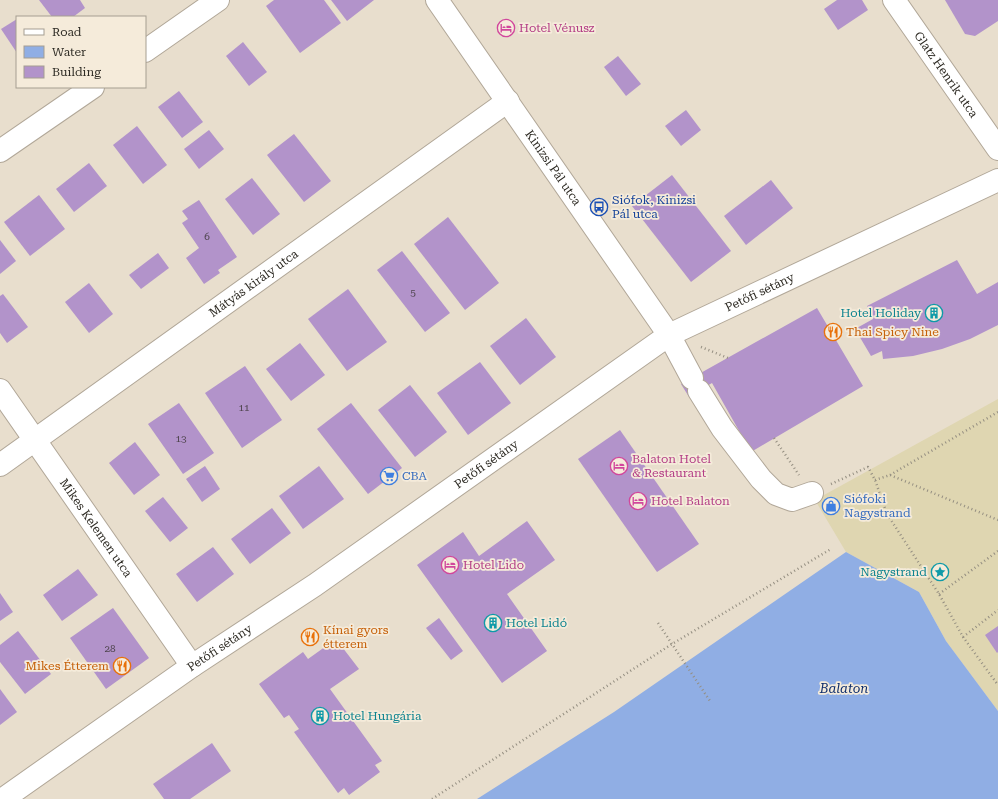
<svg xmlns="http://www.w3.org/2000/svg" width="998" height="799" font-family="'Roboto Serif',serif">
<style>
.sand{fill:#dfd6b1}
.water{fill:#90aee4}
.building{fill:#b293ca}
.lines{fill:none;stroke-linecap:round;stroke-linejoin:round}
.minor-casing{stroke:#b1a798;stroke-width:24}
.path{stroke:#948e81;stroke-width:2.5;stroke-dasharray:1 3;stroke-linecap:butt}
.minor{stroke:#fff;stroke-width:22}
.labels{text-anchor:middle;stroke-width:3.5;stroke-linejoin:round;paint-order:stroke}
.number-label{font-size:10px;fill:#4f454e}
.hotel-label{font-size:12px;fill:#b23c85;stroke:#f5ebda;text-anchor:start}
.street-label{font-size:12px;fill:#2e2b24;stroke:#f5ebda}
.transit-label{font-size:12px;fill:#164399;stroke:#f5ebda;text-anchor:start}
.culture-label{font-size:12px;fill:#0d838f;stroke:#f5ebda;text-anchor:end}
.food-label{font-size:12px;fill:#c56008;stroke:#f5ebda;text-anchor:start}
.shop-label{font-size:12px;fill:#366cbe;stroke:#f5ebda;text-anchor:start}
.water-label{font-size:13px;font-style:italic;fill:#0f2e6c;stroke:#f5ebda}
</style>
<rect width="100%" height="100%" fill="#e8decd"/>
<polygon class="sand" points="998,399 998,711 946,641 919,592 846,552 815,500"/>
<polygon class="water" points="846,552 919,592 946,641 998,711 998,799 477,799 614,712"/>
<g class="building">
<polygon points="39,0 80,0 85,8 73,17 52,17"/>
<polygon points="274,0 324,0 341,23 300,53 266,6"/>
<polygon points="331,0 374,0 347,21"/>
<polygon points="837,0 862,0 868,10 838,30 824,9"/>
<polygon points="945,0 998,0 998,21 975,36 965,34"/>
<polygon points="17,19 17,53 1,29"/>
<polygon points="243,42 267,72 249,86 226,56"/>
<polygon points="618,56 641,84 626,96 604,67"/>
<polygon points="179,91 203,122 182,138 158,107"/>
<polygon points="686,110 701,130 681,146 665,126"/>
<polygon points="137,126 167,165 143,184 113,145"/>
<polygon points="209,130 224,149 199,169 184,149"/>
<polygon points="294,134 331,181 304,202 267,155"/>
<polygon points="89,163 107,186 74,212 56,189"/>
<polygon points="672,175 731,251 691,282 632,206"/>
<polygon points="252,178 280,214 253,235 225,199"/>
<polygon points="771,180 793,208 746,245 724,216"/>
<polygon points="39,195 65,229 30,256 4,222"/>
<polygon points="199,200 237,257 218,270 220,273 204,284 186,258 199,248 182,223 188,219 182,211"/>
<polygon points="448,217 499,283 465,310 414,244"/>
<polygon points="0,240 16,261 0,274"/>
<polygon points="402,251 450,313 425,332 377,270"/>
<polygon points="158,253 169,268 141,289 129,275"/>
<polygon points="957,260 977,294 998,282 998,325 970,339 942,349 913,356 883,359 882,351 871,356 855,329 873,319 867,306"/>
<polygon points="89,283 113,314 89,333 65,302"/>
<polygon points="348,289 387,342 347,371 308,319"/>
<polygon points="3,294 28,327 7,343 0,333 0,296"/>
<polygon points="817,308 863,386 751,452 712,383 689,397 681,384"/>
<polygon points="526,318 556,357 520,385 490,346"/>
<polygon points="300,343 325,375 291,401 266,369"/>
<polygon points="480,362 511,403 468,435 437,393"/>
<polygon points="245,366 282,420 242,448 205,393"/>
<polygon points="410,385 447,432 415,457 378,410"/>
<polygon points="179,403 214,453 183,474 148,424"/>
<polygon points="351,403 402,468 368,494 317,429"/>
<polygon points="620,430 699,544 657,572 578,459"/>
<polygon points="135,442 160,475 134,495 109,463"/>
<polygon points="205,466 220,489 202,502 186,479"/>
<polygon points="319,466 344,499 303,529 279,496"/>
<polygon points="163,497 188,528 170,542 145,511"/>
<polygon points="272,508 291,533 250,564 231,539"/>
<polygon points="527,521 555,560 507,594 547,651 502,683 417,565 463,532 479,556"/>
<polygon points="213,547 234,574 197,602 176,574"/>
<polygon points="78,569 98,595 62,621 43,595"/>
<polygon points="0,593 13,612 0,621"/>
<polygon points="113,608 149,658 106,689 70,638"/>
<polygon points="439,618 463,651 451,660 426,628"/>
<polygon points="998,626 998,652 997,653 985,635"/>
<polygon points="18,631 51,674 25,694 0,662 0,645"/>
<polygon points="336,639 359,669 330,689 382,761 375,765 380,772 349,795 344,788 338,793 294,732 299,729 289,715 284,718 259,684 303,652 308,659"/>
<polygon points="0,689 17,712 0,725"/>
<polygon points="212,743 231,771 190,799 164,799 153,784"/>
</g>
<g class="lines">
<defs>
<g id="minor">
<path id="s1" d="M437 0 669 335 692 378"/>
<path id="s2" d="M894 0 998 149"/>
<polyline points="145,51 218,0"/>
<polyline points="0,151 93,87"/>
<path id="s3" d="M0 390 192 666"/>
<polyline points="699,391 722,428 761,479 776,494 792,500 812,493"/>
<path id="s4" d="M0 465 508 101"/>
<path id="s5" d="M3 799 192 666 315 585 669 335 998 180"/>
</g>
</defs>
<use href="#minor" class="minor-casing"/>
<g class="path">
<polyline points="701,347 728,358"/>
<polyline points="774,438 799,475"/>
<polyline points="890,475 998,412"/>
<polyline points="875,480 890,475 998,520"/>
<polyline points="831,484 868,467 875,480 887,514 939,594 963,637 998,685"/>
<polyline points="939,594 998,551"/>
<polyline points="658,623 710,701"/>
<polyline points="963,637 998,610"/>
<polyline points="432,799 672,644 831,549"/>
</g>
<use href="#minor" class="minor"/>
</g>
<defs>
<symbol id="hotel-ring" viewBox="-11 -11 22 22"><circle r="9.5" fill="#f5ebda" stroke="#d1479c" stroke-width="1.5"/><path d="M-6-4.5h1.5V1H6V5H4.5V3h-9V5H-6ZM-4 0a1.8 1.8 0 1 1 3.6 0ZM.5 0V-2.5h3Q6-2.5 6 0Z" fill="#d1479c"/></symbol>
<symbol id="bus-ring" viewBox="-11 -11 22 22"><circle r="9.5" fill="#f5ebda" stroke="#1a4fb4" stroke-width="1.5"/><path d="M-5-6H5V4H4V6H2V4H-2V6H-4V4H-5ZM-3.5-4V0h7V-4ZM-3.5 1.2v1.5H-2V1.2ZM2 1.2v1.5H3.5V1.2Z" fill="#1a4fb4"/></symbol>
<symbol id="building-ring" viewBox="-11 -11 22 22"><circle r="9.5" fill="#f5ebda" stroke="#0f9aa8" stroke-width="1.5"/><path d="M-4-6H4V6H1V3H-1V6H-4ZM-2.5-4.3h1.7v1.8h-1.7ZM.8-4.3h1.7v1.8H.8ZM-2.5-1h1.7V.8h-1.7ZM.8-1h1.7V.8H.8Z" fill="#0f9aa8"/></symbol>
<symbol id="restaurant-ring" viewBox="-11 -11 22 22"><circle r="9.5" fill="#f5ebda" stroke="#e8710a" stroke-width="1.5"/><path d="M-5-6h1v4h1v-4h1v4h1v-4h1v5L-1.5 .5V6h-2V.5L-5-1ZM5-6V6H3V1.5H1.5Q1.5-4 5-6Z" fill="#e8710a"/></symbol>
<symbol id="supermarket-ring" viewBox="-11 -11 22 22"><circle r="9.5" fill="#f5ebda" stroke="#3f7fe0" stroke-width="1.5"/><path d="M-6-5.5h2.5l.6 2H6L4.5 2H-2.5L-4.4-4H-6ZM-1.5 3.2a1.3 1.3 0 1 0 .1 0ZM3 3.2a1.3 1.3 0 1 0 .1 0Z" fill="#3f7fe0"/></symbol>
<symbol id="shop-ring" viewBox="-11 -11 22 22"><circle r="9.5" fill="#f5ebda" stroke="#3f7fe0" stroke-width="1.5"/><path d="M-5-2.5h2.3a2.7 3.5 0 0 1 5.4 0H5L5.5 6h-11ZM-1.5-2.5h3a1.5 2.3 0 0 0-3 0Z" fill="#3f7fe0"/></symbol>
<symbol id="sight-ring" viewBox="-11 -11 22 22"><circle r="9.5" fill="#f5ebda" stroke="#0f9aa8" stroke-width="1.5"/><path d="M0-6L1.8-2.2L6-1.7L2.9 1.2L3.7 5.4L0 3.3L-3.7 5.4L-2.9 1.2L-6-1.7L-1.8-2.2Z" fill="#0f9aa8"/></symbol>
</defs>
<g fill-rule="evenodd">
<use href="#hotel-ring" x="496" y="18" width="20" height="20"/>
<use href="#bus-ring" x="589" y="197" width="20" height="20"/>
<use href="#building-ring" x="924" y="303" width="20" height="20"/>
<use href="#restaurant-ring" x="823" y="322" width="20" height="20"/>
<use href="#hotel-ring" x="609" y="456" width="20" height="20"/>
<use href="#supermarket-ring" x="379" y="466" width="20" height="20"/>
<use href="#hotel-ring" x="628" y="491" width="20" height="20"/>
<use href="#shop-ring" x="821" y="496" width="20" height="20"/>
<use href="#hotel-ring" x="440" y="555" width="20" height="20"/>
<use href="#sight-ring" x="930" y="562" width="20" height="20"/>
<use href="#building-ring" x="483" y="613" width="20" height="20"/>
<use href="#restaurant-ring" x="300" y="627" width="20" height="20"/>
<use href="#restaurant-ring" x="112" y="656" width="20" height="20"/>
<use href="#building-ring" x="310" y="706" width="20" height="20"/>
</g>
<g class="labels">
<g class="number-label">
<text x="207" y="240">6</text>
<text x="413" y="296">5</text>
<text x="244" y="411">11</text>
<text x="181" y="442">13</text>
<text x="110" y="652">28</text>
</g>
<g class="hotel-label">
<text x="519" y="32">Hotel Vénusz</text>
<text x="632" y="463">Balaton Hotel<tspan x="632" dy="14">&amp; Restaurant</tspan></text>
<text x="651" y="505">Hotel Balaton</text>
<text x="463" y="569">Hotel Lido</text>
</g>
<g class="street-label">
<text dy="4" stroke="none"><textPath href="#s2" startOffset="91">Glatz Henrik utca</textPath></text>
<text dy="4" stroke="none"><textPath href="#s1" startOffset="204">Kinizsi Pál utca</textPath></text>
<text dy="4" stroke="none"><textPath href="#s4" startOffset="312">Mátyás király utca</textPath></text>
<text dy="4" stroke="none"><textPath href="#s5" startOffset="912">Petőfi sétány</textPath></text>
<text dy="4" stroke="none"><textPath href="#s5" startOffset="588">Petőfi sétány</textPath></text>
<text dy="4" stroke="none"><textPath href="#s3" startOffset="168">Mikes Kelemen utca</textPath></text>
<text dy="4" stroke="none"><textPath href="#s5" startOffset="264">Petőfi sétány</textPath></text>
</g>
<g class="transit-label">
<text x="612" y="204">Siófok, Kinizsi<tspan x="612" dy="14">Pál utca</tspan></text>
</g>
<g class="culture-label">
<text x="921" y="317">Hotel Holiday</text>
<text x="927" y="576">Nagystrand</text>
<text x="506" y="627" text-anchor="start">Hotel Lidó</text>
<text x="333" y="720" text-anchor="start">Hotel Hungária</text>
</g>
<g class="food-label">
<text x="846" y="336">Thai Spicy Nine</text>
<text x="323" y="634">Kínai gyors<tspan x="323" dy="14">étterem</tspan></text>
<text x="109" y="670" text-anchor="end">Mikes Étterem</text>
</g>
<g class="shop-label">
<text x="402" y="480">CBA</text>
<text x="844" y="503">Siófoki<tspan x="844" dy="14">Nagystrand</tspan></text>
</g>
<g class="water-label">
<text x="844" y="693">Balaton</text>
</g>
</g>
<rect x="16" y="16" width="130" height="72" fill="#f5ebda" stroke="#a59e91"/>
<rect x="24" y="29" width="20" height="6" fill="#ffffff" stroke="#a59e91"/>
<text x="52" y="36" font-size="12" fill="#2e2b24">Road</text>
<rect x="24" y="46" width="20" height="12" fill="#90aee4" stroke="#a59e91"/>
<text x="52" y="56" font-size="12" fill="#2e2b24">Water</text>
<rect x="24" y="66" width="20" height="12" fill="#b293ca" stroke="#a59e91"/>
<text x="52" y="76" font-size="12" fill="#2e2b24">Building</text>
</svg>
